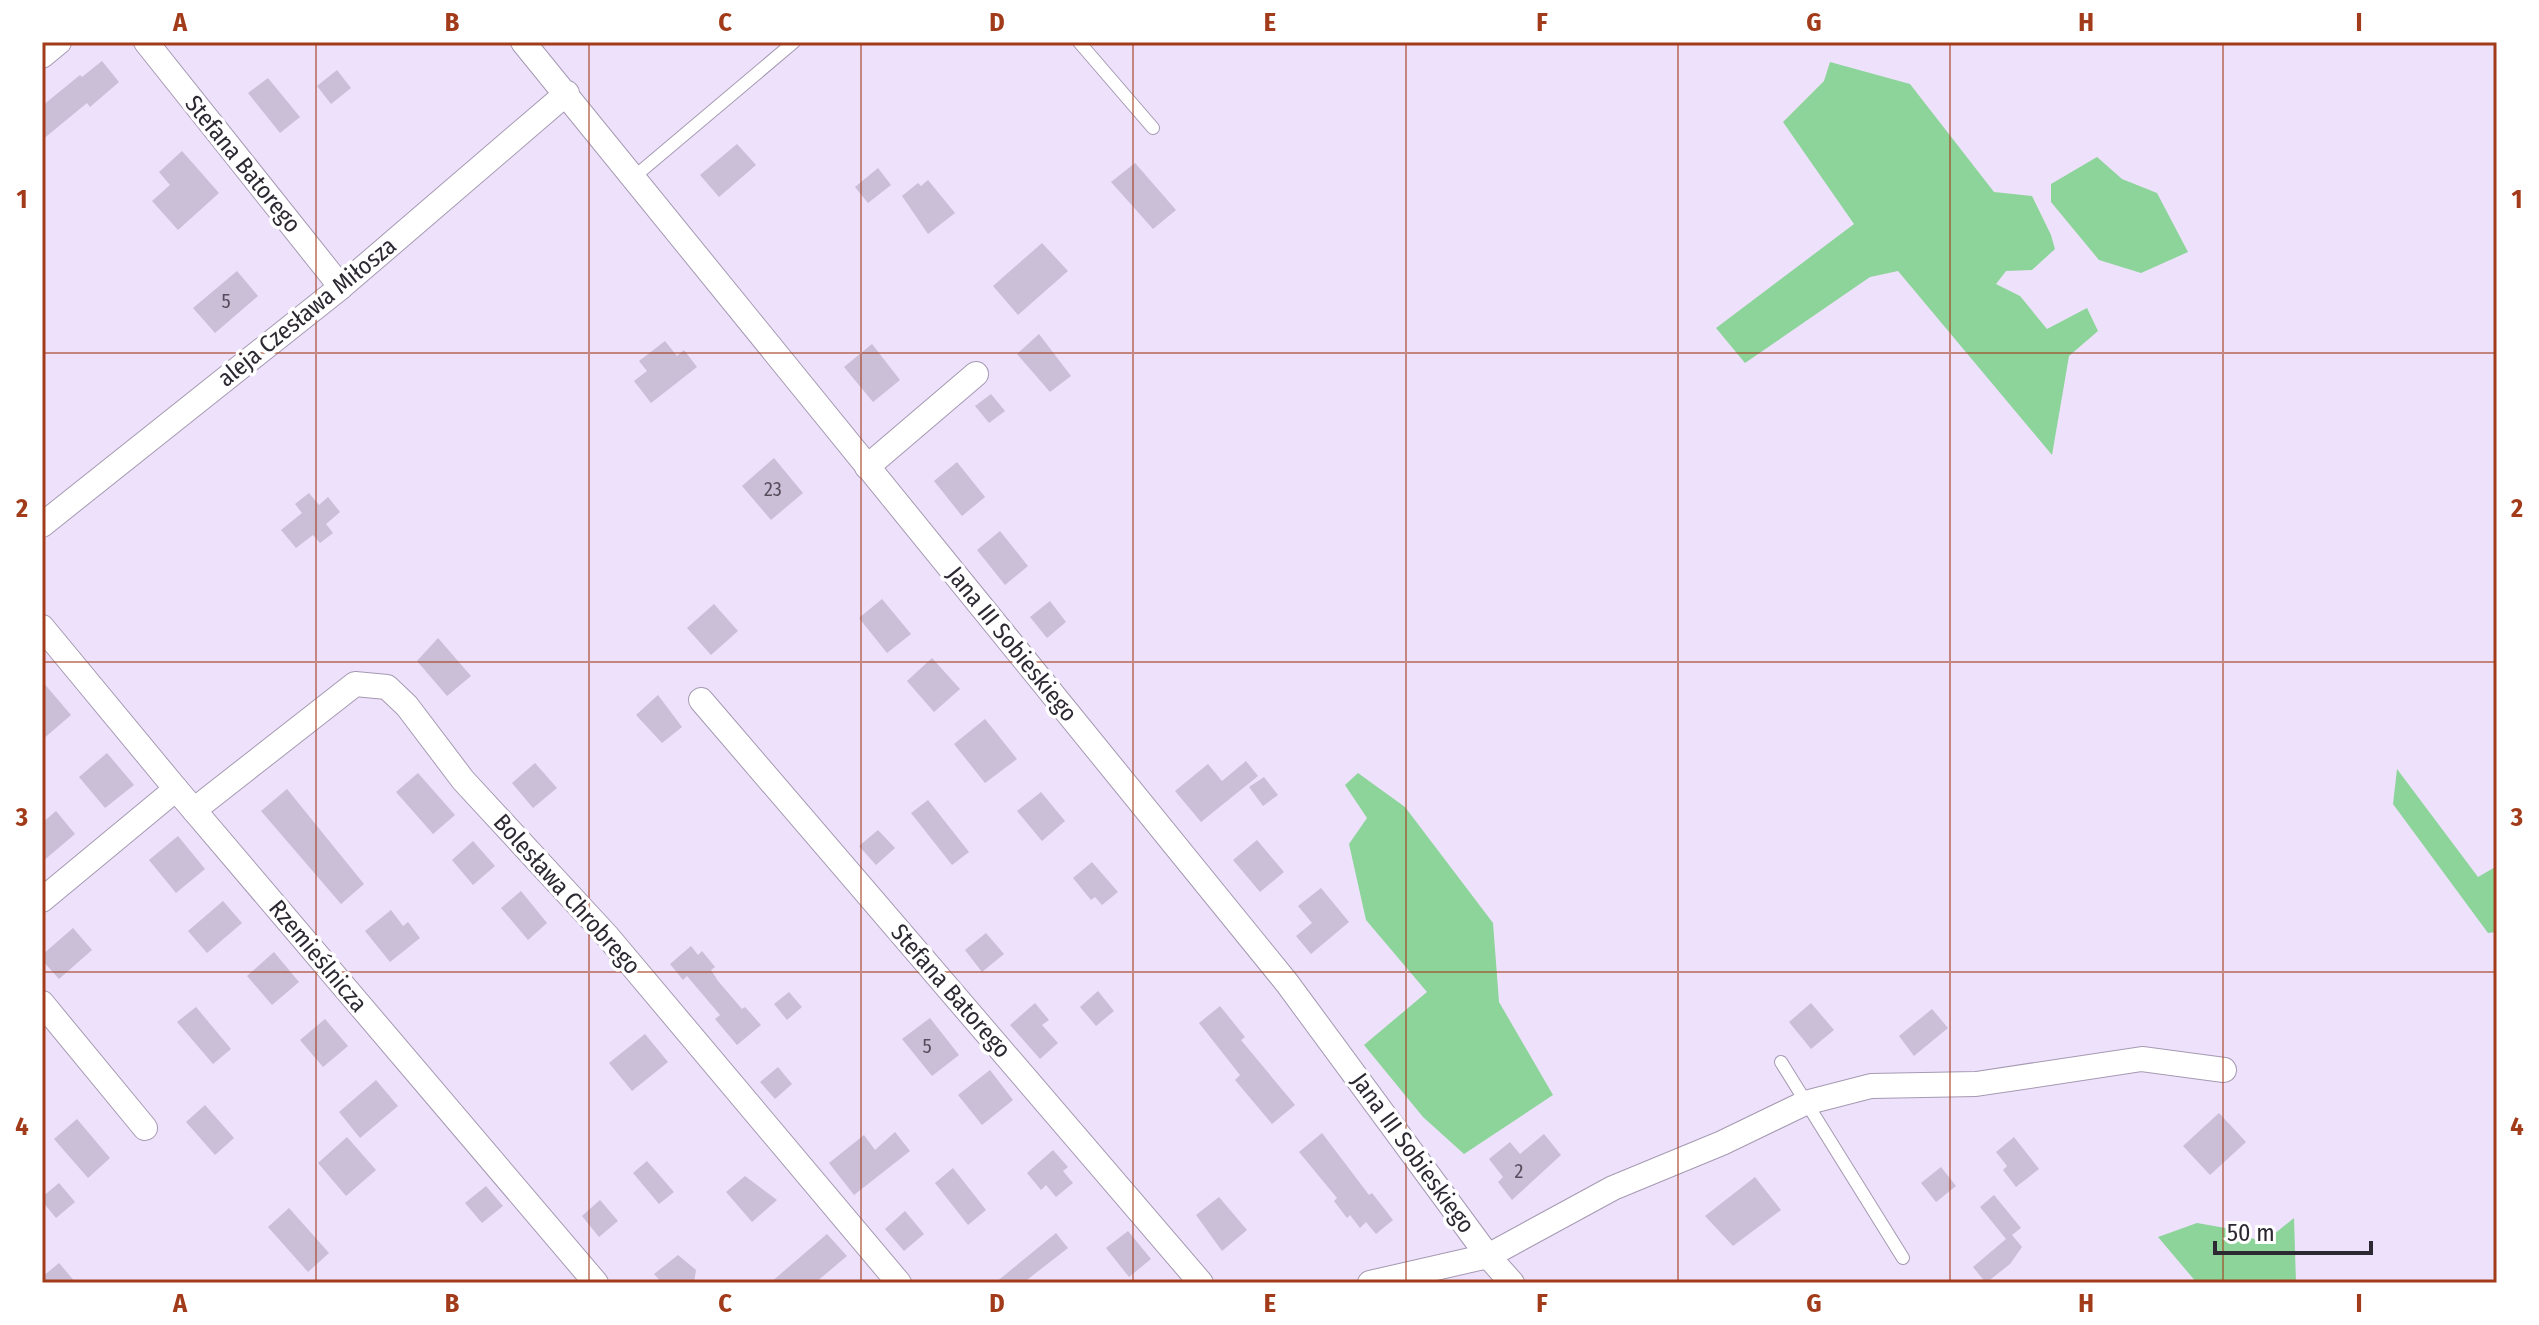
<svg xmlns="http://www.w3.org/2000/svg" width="2539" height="1325" font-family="'Fira Sans Condensed',sans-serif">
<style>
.green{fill:#8cd49a}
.building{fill:#cbbfd8}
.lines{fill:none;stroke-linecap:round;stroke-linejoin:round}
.service-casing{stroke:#a59ab2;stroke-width:14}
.minor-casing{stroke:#a59ab2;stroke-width:26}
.service{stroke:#fff;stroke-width:12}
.minor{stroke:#fff;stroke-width:24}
.grid{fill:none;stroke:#a23b19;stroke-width:2;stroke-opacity:0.55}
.labels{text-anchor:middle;stroke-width:7;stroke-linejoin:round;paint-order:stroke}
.number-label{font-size:20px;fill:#544e5c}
.street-label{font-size:24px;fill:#2d2932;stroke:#fff}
.neatline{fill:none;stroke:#a23b19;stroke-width:3}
.grid-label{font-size:26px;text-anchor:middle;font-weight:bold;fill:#a23b19}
</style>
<rect width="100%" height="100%" fill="#eee1fb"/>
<g class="green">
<polygon points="1830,62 1910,84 1994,192 2032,196 2051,235 2055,249 2032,270 2006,271 1996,284 2020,296 2047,329 2087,308 2098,331 2069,356 2052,455 1898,271 1870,277 1745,363 1716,328 1854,224 1783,122 1824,81"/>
<polygon points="2097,157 2122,179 2157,193 2188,252 2141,273 2099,260 2051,202 2051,184"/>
<polygon points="2397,769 2478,877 2497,866 2497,932 2488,933 2393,804"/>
<polygon points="1358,773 1405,807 1493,923 1499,1002 1553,1095 1464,1154 1423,1117 1364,1045 1427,992 1366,920 1349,844 1367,818 1345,785"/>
<polygon points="2294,1218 2296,1283 2197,1283 2158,1237 2197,1223 2231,1229 2263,1243"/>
</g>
<g class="building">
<polygon points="102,61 119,82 90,107 87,103 42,140 42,106 80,75 82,77"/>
<polygon points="337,70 351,88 331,104 317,86"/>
<polygon points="268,78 300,117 280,133 248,93"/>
<polygon points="737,144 756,165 719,197 700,175"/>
<polygon points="182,151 219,193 178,230 152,201 170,185 159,172"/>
<polygon points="1135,163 1176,210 1153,229 1111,182"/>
<polygon points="878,168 891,185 868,203 855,187"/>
<polygon points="928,180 955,213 928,234 902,196 918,183 921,186"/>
<polygon points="1042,243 1068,271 1018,315 993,286"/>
<polygon points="237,271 258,296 215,333 193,308"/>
<polygon points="1039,334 1071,376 1050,392 1017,354"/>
<polygon points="665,341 677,356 684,350 697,367 651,403 634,381 647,371 639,361"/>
<polygon points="872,344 900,380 873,402 844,367"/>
<polygon points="991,394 1005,411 989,423 975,406"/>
<polygon points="774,458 803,493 771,520 742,486"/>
<polygon points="957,462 985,497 962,516 934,481"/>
<polygon points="309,493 319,505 328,497 340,512 326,524 333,533 320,543 313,535 296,548 281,530 302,513 295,504"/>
<polygon points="1000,531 1028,566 1005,585 977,550"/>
<polygon points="882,599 911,634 887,653 859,618"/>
<polygon points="1050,601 1066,622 1047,638 1030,617"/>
<polygon points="714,604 738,631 711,655 687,628"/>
<polygon points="438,638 471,676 447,696 417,661"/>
<polygon points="932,658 960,689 934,712 907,681"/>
<polygon points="42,681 71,715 42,740"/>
<polygon points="658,695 682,727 662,743 636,715"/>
<polygon points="985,719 1017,759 985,783 954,744"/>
<polygon points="107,753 134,785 105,808 79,777"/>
<polygon points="1246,761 1258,776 1201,822 1175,791 1208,764 1222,781"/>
<polygon points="535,763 557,788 533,808 512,783"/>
<polygon points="418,773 455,815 433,834 396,792"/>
<polygon points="1264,777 1278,795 1263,806 1249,787"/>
<polygon points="287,789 364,884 341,904 261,811"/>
<polygon points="1041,792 1065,821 1042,841 1017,811"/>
<polygon points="928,800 969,852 952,865 911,813"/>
<polygon points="56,811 75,834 42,862 42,823"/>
<polygon points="878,830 895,848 876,865 859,846"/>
<polygon points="178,836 205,869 176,893 149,860"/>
<polygon points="1257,840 1284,872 1260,892 1233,860"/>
<polygon points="473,841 495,866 473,885 452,860"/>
<polygon points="1092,862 1118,892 1102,905 1095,897 1091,900 1073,878"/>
<polygon points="1321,888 1349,922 1311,954 1296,936 1312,923 1298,906"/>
<polygon points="521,891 547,923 528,940 501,908"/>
<polygon points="223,901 242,923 207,953 188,931"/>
<polygon points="391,910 403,926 408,922 420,938 390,962 365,931"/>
<polygon points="73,928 92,950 59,979 42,960 42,955"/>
<polygon points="986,933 1004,954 982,972 965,950"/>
<polygon points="691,946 698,955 702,951 715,967 711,970 718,981 742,1009 745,1007 761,1025 737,1045 715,1019 720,1015 687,976 683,980 670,964"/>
<polygon points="274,952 299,982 272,1005 247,976"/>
<polygon points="1098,991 1114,1011 1096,1026 1080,1007"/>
<polygon points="789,992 802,1007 787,1020 774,1004"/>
<polygon points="1035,1003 1049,1020 1042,1025 1058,1043 1040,1059 1010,1025"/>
<polygon points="1811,1003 1834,1030 1811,1049 1789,1022"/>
<polygon points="1220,1006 1245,1037 1241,1040 1295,1105 1272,1124 1235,1080 1240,1075 1199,1023"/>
<polygon points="196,1007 231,1049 213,1064 177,1022"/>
<polygon points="1932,1009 1948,1028 1914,1056 1899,1036"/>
<polygon points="930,1018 959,1055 932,1076 902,1039"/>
<polygon points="325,1019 348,1046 323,1067 300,1040"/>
<polygon points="645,1034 668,1062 632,1091 609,1063"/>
<polygon points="778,1067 792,1084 775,1099 760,1082"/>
<polygon points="990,1070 1013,1100 982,1125 958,1095"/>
<polygon points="376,1080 398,1106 360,1138 339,1112"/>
<polygon points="205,1105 234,1138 215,1155 186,1122"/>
<polygon points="2219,1113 2246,1142 2210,1175 2183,1146"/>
<polygon points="77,1119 110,1158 88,1178 54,1139"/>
<polygon points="895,1132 910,1151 854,1195 829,1163 864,1135 875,1150"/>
<polygon points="1322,1133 1369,1195 1372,1193 1393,1220 1376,1234 1366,1222 1360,1228 1350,1215 1347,1218 1334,1201 1337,1198 1299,1152"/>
<polygon points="1544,1134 1561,1155 1512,1200 1498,1182 1503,1177 1489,1159 1510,1142 1520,1154"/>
<polygon points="347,1137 376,1170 346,1196 318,1163"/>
<polygon points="2014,1137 2039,1169 2016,1187 2003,1170 2007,1166 1996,1152"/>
<polygon points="1053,1150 1068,1167 1063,1171 1073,1183 1056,1197 1046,1185 1041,1190 1027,1173"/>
<polygon points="647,1161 674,1192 659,1204 633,1173"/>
<polygon points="1941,1167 1956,1186 1936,1202 1921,1183"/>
<polygon points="953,1168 986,1210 968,1225 935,1183"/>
<polygon points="745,1176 777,1200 752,1222 726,1192"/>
<polygon points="1755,1177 1781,1210 1733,1246 1705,1216"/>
<polygon points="59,1183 75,1202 56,1218 42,1201 42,1197"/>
<polygon points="486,1186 503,1206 482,1223 465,1203"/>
<polygon points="1994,1195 2021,1228 2012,1235 2022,1247 2010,1264 1986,1283 1973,1267 2006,1239 1980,1207"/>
<polygon points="1219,1197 1247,1230 1222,1251 1196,1215"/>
<polygon points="600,1200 618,1221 599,1237 582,1216"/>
<polygon points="289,1208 329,1253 308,1272 268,1227"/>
<polygon points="905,1211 924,1234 904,1251 885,1229"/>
<polygon points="1128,1231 1151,1259 1129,1277 1106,1248"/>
<polygon points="1056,1233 1068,1248 1023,1283 995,1283"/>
<polygon points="827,1234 847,1256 815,1283 770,1283"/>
<polygon points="678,1255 696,1270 694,1283 662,1283 654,1274"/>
<polygon points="59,1263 76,1283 42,1283 42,1277"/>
</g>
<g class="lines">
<defs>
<g id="service">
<polyline points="1079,42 1153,128"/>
<polyline points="634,177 794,42"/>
<polyline points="1781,1062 1903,1258"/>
</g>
<g id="minor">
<polyline points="146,42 341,287"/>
<polyline points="523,42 1287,983 1488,1256 1512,1283"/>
<polyline points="42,56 59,42"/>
<polyline points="867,467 976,374"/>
<polyline points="42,525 341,287 567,93"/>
<polyline points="42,627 176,789 596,1283"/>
<polyline points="701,700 1201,1283"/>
<polyline points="194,810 355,684 387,687 407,706 463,780 608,937 899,1283"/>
<polyline points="42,900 176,789"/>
<polyline points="42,1003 145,1128"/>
<polyline points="1370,1283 1488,1256 1613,1188 1722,1143 1805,1103 1871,1086 1976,1084 2142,1059 2224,1070"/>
</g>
</defs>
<use href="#service" class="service-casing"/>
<use href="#minor" class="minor-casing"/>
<use href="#service" class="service"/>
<use href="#minor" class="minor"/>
</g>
<path class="grid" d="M316 42V1283M589 42V1283M861 42V1283M1133 42V1283M1406 42V1283M1678 42V1283M1950 42V1283M2223 42V1283M42 353H2497M42 662H2497M42 972H2497"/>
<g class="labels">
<g class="number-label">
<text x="226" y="308">5</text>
<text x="773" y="496">23</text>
<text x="927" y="1053">5</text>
<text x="1519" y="1178">2</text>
</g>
<g class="street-label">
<text transform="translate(243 164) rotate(51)" y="8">Stefana Batorego</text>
<text transform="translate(307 312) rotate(-39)" y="8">aleja Czesława Miłosza</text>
<text transform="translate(1012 644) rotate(51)" y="8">Jana III Sobieskiego</text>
<text transform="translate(567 894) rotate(48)" y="8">Bolesława Chrobrego</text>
<text transform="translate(318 956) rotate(50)" y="8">Rzemieślnicza</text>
<text transform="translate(951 991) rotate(49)" y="8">Stefana Batorego</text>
<text transform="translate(1413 1153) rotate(54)" y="8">Jana III Sobieskiego</text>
</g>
</g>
<rect width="2539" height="1325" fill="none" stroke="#ffffff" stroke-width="88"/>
<path d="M2215 1241v12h156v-12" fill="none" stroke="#2d2932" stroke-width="4"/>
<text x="2227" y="1241" font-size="24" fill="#2d2932" stroke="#ffffff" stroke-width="6" paint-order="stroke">50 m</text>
<rect x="44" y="44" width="2451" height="1237" class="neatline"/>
<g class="grid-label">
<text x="180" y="31">A</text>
<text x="452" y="31">B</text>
<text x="725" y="31">C</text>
<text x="997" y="31">D</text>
<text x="1270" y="31">E</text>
<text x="1542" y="31">F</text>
<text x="1814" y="31">G</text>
<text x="2086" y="31">H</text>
<text x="2359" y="31">I</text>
<text x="22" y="208">1</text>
<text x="2517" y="208">1</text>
<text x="22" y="517">2</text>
<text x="2517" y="517">2</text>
<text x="22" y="826">3</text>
<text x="2517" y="826">3</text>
<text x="22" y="1135">4</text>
<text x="2517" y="1135">4</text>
<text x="180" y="1312">A</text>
<text x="452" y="1312">B</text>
<text x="725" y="1312">C</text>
<text x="997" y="1312">D</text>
<text x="1270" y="1312">E</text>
<text x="1542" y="1312">F</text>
<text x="1814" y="1312">G</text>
<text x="2086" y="1312">H</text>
<text x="2359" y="1312">I</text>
</g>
</svg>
